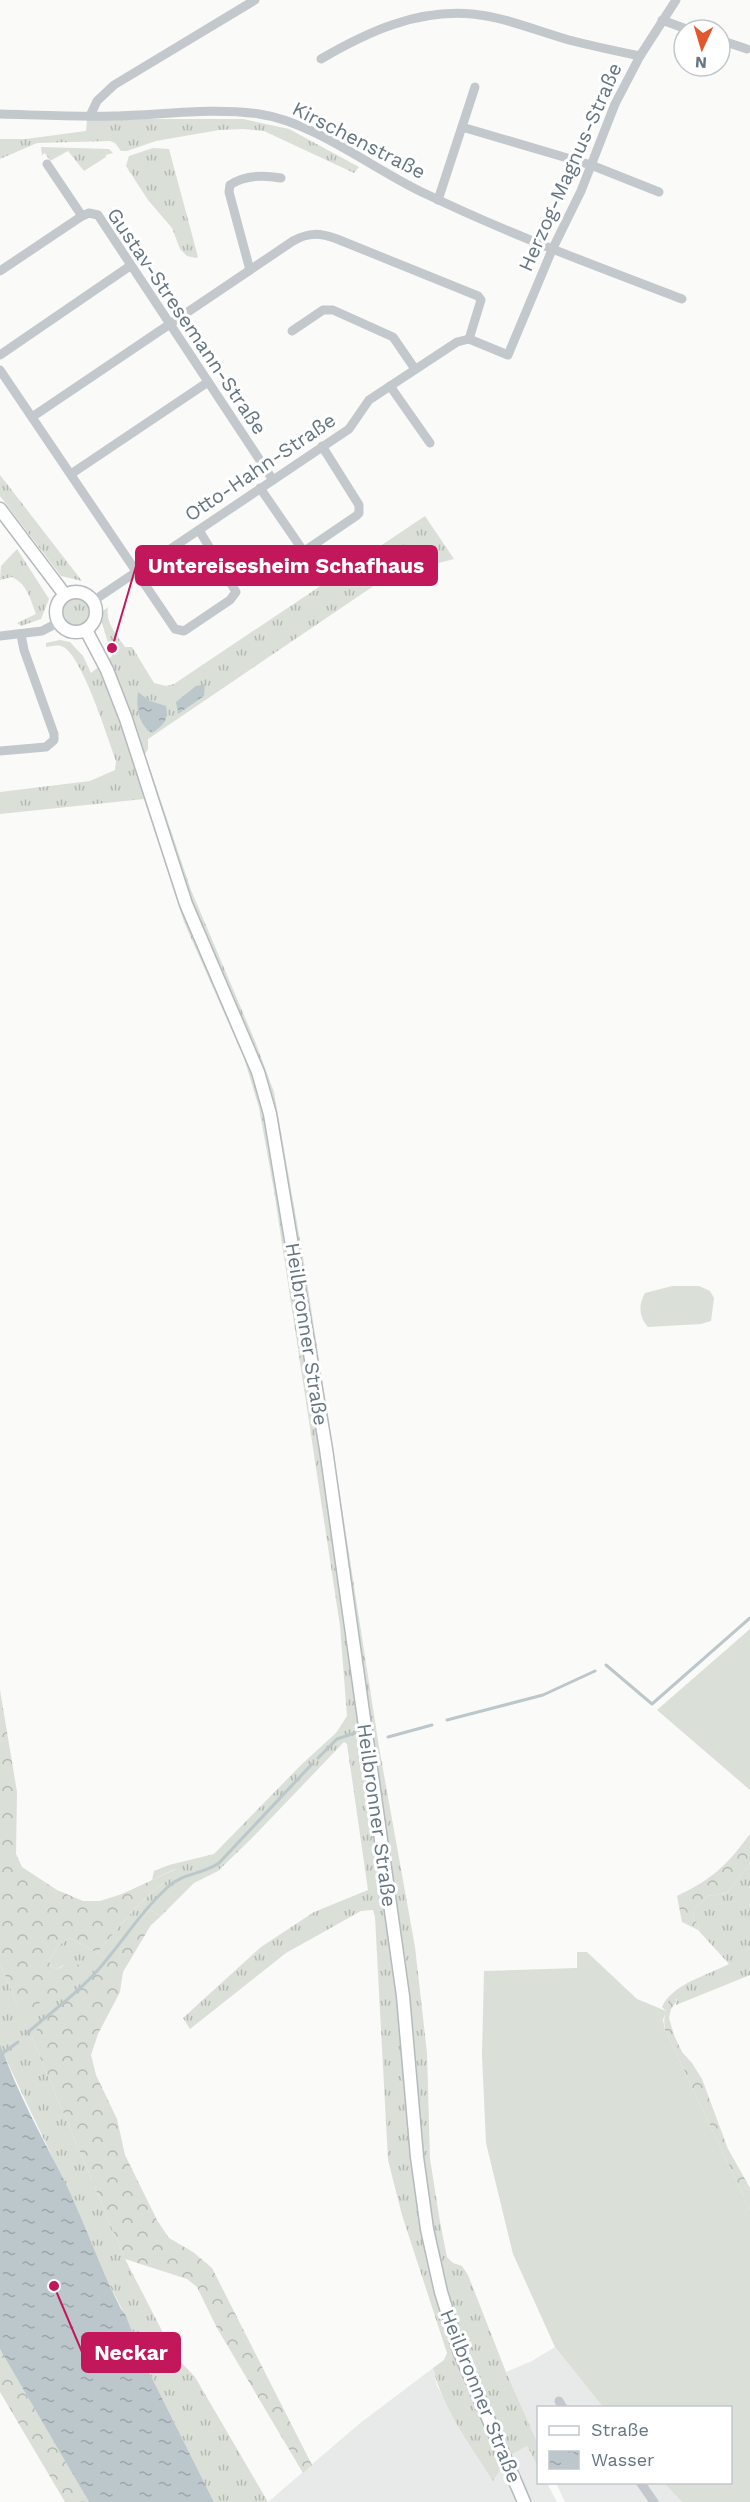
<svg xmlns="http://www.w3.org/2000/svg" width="750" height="2502" font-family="'Work Sans',sans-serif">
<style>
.built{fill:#e8e9e9}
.grass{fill:url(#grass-tufts)}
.forest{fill:url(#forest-crowns)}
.garden{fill:#dadfd7}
.water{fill:url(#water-ripples)}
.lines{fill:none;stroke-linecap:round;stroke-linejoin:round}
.stream{stroke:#bbc7cb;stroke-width:3}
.major-casing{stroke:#b5babe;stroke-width:15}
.minor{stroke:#c3c8cc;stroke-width:9}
.major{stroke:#fff;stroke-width:12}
.labels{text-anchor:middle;stroke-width:6;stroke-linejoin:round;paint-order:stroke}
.street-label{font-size:20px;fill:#657683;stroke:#fff}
.leader{fill:none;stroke:#c2185b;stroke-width:2}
.callout-dot{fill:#c2185b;stroke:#fff;stroke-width:2}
.callout{fill:#c2185b;stroke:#c2185b;stroke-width:2}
.callout-label{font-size:21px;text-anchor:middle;font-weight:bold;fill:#fff}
</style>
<defs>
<pattern id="grass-tufts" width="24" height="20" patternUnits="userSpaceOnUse" patternTransform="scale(1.5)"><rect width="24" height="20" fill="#dadfd7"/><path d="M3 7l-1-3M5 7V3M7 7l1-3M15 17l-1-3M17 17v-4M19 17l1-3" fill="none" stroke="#b4b9b4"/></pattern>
<pattern id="forest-crowns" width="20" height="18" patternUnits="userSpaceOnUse" patternTransform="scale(1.5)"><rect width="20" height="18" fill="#dadfd7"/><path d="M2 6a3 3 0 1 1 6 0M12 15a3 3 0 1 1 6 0" fill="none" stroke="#b4b9b4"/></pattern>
<pattern id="water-ripples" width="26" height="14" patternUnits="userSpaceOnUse" patternTransform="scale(1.5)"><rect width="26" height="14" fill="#bbc7cb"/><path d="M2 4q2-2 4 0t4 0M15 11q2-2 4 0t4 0" fill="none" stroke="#9ca6aa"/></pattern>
</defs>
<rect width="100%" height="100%" fill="#fafaf8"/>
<g class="built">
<polygon points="555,2347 603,2407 538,2408 538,2444 506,2372 532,2361"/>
<polygon points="433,2368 437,2386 467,2440 494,2480 511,2455 527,2446 538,2467 538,2482 547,2483 557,2502 268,2502 359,2424"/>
<polygon points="556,2483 664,2483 682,2502 565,2502"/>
</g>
<g class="grass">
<polygon points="87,119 243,119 289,129 359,167 354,173 264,131 243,129 219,130 156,141 127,151 121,151 115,143 110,141 37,143 0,159 0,139 26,139 86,131"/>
<polygon points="41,147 109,149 113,153 106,155 106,157 84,171 68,151 50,161 45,153 42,155"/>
<polygon points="153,148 169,149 198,257 196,258 187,256 180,249 172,228 148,200 126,166 129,156"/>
<polygon points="0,475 82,581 61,576 0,496"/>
<path d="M425 516 454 559 392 575 375 585 148 739V749L145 754 191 890 255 1041 274 1092 304 1263 379 1747 415 1947 427 2053 430 2159 440 2222 447 2257 453 2263 462 2266 468 2275 506 2372 538 2444V2467L527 2446 511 2455 493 2481C471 2446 443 2409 433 2368L444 2360 447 2353 402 2215 388 2160 375 1917 373 1910 361 1911 286 1953 190 2029 183 2018 261 1947 314 1912 368 1890 347 1744 344 1742 252 1838 218 1871 194 1883 161 1916 150 1910C129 1934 109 1957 89 1982 72 2003 46 2014 32 2038L125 2259 175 2356 195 2377 268 2502H214L146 2366 125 2315 96 2259 65 2184 3 2053 0 2044V1963L17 2004 65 1964 57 1969 51 1967 49 1960 59 1945 70 1938 97 1953C123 1922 146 1892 181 1871L175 1869 152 1880 154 1871 169 1865 214 1854 302 1764 336 1733 347 1716 340 1626 274 1191 259 1108 244 1058 184 922 144 799 0 814V792L90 781 115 770 116 761C107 736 84 662 65 648 59 644 53 646 46 647V643L60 640 70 642 83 656 91 673 112 656 102 623V612L108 607C105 623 117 635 125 647H132L154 683 166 686 174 684Z"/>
<path d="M17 549 49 599 41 619 21 626 17 623 36 614C30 598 27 584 12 577L0 580 1 566Z"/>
<circle cx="76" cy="612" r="15"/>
<path d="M750 1864V1975L676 2005 677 1999 669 2004 666 2011 662 2007C672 1984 708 1975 729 1964L698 1930 699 1924 694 1920 693 1910 708 1896 727 1893Z"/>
</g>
<g class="forest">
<path d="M0 1690 17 1792 16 1854 22 1867 57 1890 83 1901H100L122 1894 176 1869 182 1871C146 1891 123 1922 97 1953L70 1938 59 1945 49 1960 51 1967 57 1969 74 1962 84 1968 76 1981 25 2012 17 2004 0 1963Z"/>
<path d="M750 1834V1864L727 1893 708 1896 693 1910 694 1920 699 1924 698 1930 682 1922 677 1896C713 1879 727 1865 750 1834Z"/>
<polygon points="150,1910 161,1916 151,1925 123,1972 120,1992 98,2034 91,2055 96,2075 117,2119 125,2155 157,2220 169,2238 193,2252 212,2268 312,2465 303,2473 217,2328 197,2287 187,2279 125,2259 32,2038 40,2024 88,1982 109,1955"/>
<path d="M674 1998 677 2001 671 2009 669 2018 674 2035 682 2052 692 2063 702 2079 728 2149 750 2188V2210L665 2030C663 2017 665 2007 674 1998Z"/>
<polygon points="0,2349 5,2356 89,2502 65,2502 0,2392"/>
</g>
<g class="garden">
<path d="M672 1286H699L710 1291 714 1298 711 1321 701 1324 648 1327C639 1317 638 1305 645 1293Z"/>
<polygon points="750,1629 750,1790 657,1710"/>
<polygon points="577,1952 587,1952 637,1999 666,2011 663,2020 665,2030 750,2210 750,2502 682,2502 664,2483 730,2482 730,2408 603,2407 555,2347 513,2254 486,2143 482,2055 484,1971 577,1968"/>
</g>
<g class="water">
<polygon points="205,684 204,696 178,714 176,702 196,686"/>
<path d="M138 692 150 701 166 706C169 721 163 725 152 733 138 724 136 707 138 692Z"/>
<path d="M0 2044C17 2092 42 2137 65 2182 85 2224 100 2268 121 2309L125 2314 146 2366 214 2502H89L0 2349Z"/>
</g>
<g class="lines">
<g class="stream">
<polyline points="606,1665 652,1704 750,1618"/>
<polyline points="447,1720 543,1695 595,1671"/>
<polyline points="388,1737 432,1725"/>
<polyline points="318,1758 337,1739 355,1733"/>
<path d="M27 2033C50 2013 77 1994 97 1971 122 1943 141 1911 169 1886 183 1873 204 1874 219 1863L312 1764"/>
<polyline points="3,2053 18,2042"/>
</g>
<defs>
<g id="major">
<polyline points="0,509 65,595"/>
<circle cx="76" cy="612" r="20"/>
<polyline points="86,630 107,670 126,719 186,904 258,1072 270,1114 326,1449 403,1996 417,2157 427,2229 441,2292 460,2353 524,2502"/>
</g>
</defs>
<use href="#major" class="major-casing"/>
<g class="minor">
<polyline points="662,20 689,30"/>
<polyline points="720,40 747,49"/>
<path d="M321 59C367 32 417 9 472 14 505 17 537 31 569 40 592 46 616 51 640 56"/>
<path d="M0 114C38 115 76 117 114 116 162 115 211 107 259 114 315 122 374 170 426 194 509 234 596 266 682 299"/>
<polyline points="90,116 97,101 114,85 255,0"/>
<polyline points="462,127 591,165 659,192"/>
<polyline points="47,164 82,216"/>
<polyline points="438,200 475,87"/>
<path d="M250 270 229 192 230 185C244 175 264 175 281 178"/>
<polyline points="0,271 82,216 89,213 98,215 273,480"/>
<polyline points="292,331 323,310 333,310 393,337 415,369"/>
<polyline points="469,339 508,355 552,250 581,191 615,104 640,56 676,0"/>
<polyline points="0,355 130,266"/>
<polyline points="0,370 175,629 184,631 230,600 236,592 199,530"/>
<polyline points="390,386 430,443"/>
<path d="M32 417 293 241C309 232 320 233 337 239L478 296 481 300 469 339"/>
<polyline points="71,474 208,382"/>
<polyline points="260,488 302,549 306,550 356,516 359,513 359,505 322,446"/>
<polyline points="93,601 349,429 369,400 457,342 469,339"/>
<polyline points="0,636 42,631 59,622"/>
<polyline points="0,751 46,747 54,740 54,734 24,650 21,635"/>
<polyline points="559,2401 563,2408"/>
<polyline points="640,2482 654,2502"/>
</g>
<use href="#major" class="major"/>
</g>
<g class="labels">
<g class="street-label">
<text transform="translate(359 140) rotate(27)" y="7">Kirschenstraße</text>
<text transform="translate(570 167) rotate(-66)" y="7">Herzog-Magnus-Straße</text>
<text transform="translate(187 321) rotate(56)" y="7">Gustav-Stresemann-Straße</text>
<text transform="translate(260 467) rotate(-34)" y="7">Otto-Hahn-Straße</text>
<text transform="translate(307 1334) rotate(81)" y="7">Heilbronner Straße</text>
<text transform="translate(377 1815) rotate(82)" y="7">Heilbronner Straße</text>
<text transform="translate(481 2396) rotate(68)" y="7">Heilbronner Straße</text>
</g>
</g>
<path class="leader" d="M112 648L136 566M54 2286L82 2352"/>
<g class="callout-dot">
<circle cx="112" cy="648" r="6"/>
<circle cx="54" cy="2286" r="6"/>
</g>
<g class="callout">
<rect x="136" y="546" width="301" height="39" rx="6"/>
<rect x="82" y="2333" width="98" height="39" rx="6"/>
</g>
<g class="callout-label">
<text x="286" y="573">Untereisesheim Schafhaus</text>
<text x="131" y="2360">Neckar</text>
</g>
<rect x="537" y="2406" width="195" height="78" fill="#ffffff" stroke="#c1c8cd" stroke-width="1.5"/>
<rect x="549" y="2426" width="30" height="9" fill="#ffffff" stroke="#c1c8cd" stroke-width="1.5"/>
<text x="591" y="2436" font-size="18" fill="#657683">Straße</text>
<rect x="549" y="2451" width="30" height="18" fill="url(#water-ripples)" stroke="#c1c8cd" stroke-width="1.5"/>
<text x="591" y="2466" font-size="18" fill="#657683">Wasser</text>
<g transform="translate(702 48) rotate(184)"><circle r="28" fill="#ffffff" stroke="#c1c8cd" stroke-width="1.5"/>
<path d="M0-4.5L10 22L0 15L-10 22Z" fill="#e4572e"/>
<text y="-9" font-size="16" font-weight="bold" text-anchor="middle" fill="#657683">N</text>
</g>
</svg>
